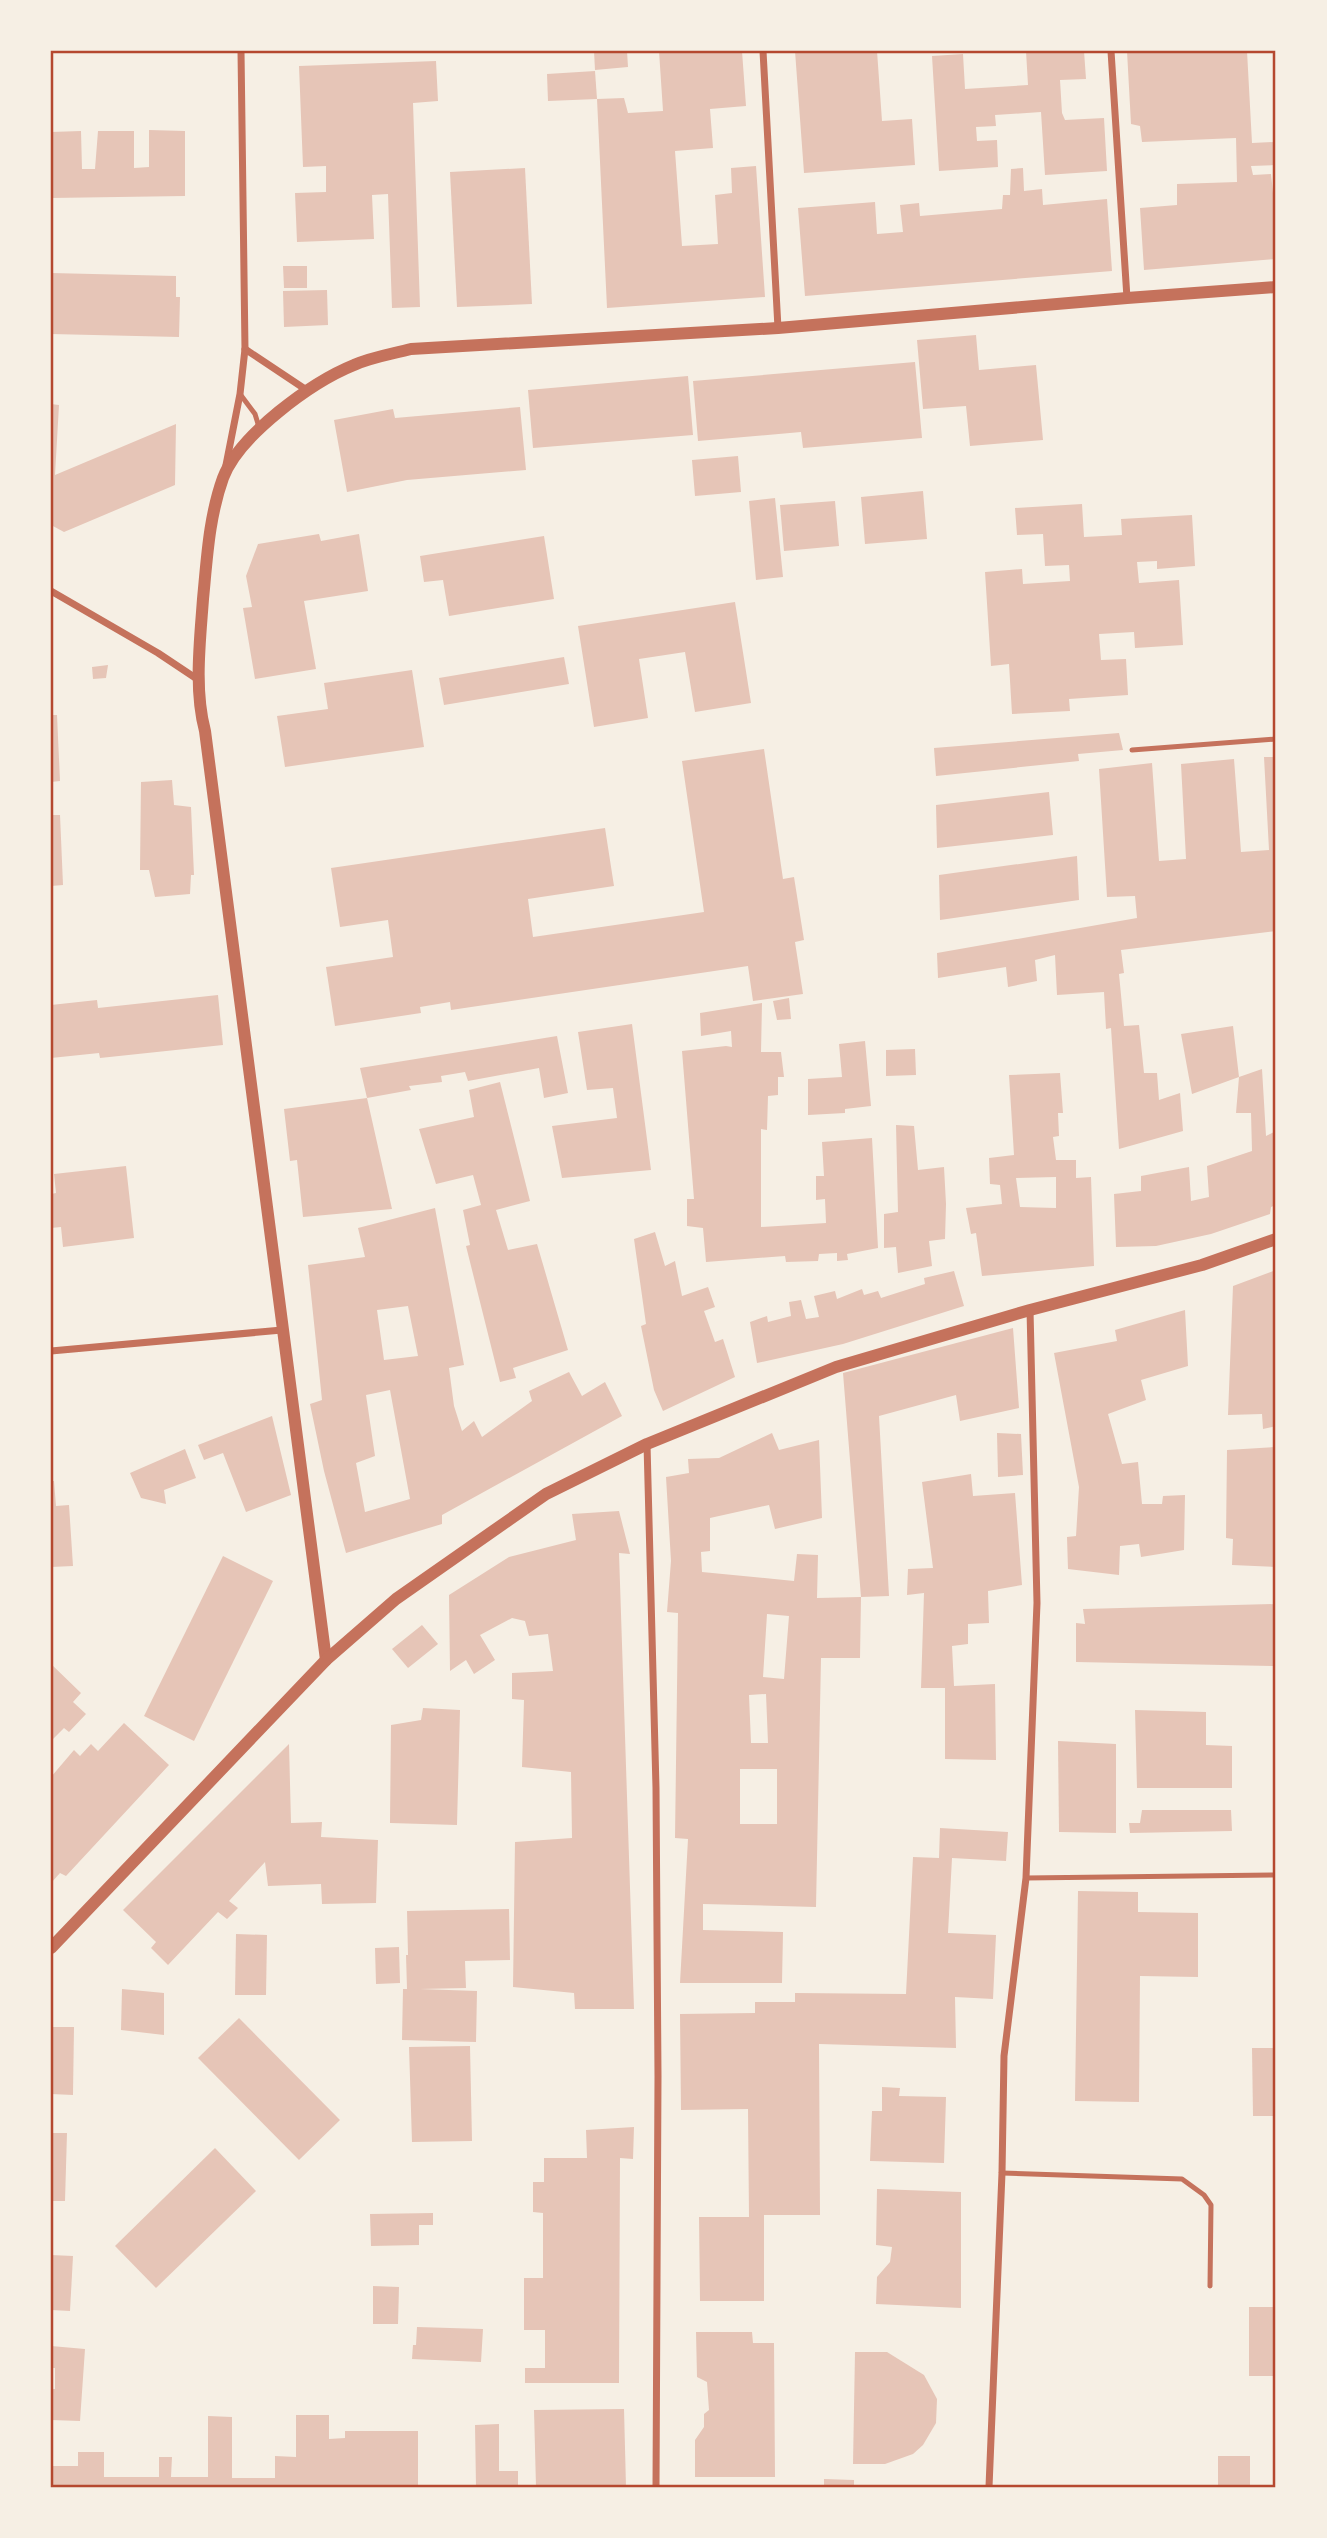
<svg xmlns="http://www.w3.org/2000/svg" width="1327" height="2538" font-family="'Public Sans',sans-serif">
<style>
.building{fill:#e6c5b7;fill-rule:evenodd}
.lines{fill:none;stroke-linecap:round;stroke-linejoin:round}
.service{stroke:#c5725c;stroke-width:5}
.minor{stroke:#c5725c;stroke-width:7}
.tertiary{stroke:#c5725c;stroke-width:12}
.neatline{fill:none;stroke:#b5482f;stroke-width:2.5}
</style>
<rect width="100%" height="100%" fill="#f6efe4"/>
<g class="building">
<polygon points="594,51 627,51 628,67 595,70"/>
<polygon points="659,51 742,51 746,106 710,109 713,148 675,151 682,246 718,244 715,195 732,193 731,168 756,166 765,297 607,308 597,99 624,98 628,113 663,111"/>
<polygon points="795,51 877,51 882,121 912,119 915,165 804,173"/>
<polygon points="1026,51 1084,51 1086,79 1060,80 1062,113 1065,120 1104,118 1107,171 1045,175 1041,112 995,115 996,126 976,127 977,141 997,140 998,167 939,171 932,56 963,54 965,89 1028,85"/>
<polygon points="1127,51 1247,51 1252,143 1274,142 1275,165 1251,166 1253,175 1271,174 1273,193 1276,193 1276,259 1144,270 1140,208 1177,205 1177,184 1237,182 1236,138 1142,142 1140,126 1131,124"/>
<polygon points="436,61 438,101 413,103 420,307 392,308 388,194 372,195 374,239 297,242 295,193 326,192 326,166 303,167 299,66"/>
<polygon points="595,71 597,99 548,101 547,74"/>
<polygon points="149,130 185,131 185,196 51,198 51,132 81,131 82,169 95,169 98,131 134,131 134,168 149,167"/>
<polygon points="525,168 532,304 457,307 450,172"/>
<polygon points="1023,168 1024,191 1042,189 1043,205 1107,199 1112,271 805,296 798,208 875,202 877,234 903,232 900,205 919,203 920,216 1002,209 1003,195 1010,195 1011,169"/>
<polygon points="283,266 307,266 307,288 284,288"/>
<polygon points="51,273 176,276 176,297 180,297 179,337 51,334"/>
<polygon points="327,290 328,325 284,327 283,291"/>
<polygon points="976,335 979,370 1036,365 1043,440 970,446 966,406 923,409 917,340"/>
<polygon points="915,362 922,438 803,448 801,432 698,441 693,381"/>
<polygon points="688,376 693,435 533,448 528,390"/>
<polygon points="51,404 59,405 55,475 176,424 175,485 64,532 51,525"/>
<polygon points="520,407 526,470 407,480 347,492 334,420 393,409 395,418"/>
<polygon points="738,456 741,492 695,496 692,460"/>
<polygon points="923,491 927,539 865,544 861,497"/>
<polygon points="775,498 783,577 756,580 749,501"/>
<polygon points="835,501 839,546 784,551 780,505"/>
<polygon points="1082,504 1084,537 1122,535 1121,519 1192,515 1195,566 1157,569 1157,561 1137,562 1139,583 1179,580 1183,645 1135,648 1134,632 1099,634 1101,660 1126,659 1128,695 1069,699 1070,711 1012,714 1009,664 991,666 985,572 1022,569 1023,584 1070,581 1069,565 1045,566 1043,534 1017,535 1015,508"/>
<polygon points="319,534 321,541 359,534 368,591 304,601 316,669 255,679 243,608 252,607 246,576 258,544"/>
<polygon points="544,536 554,599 449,616 443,580 424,582 420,556"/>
<polygon points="735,602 751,703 695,712 685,652 639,659 648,718 594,727 578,626"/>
<polygon points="564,657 569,684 444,705 439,678"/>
<polygon points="108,665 106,678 93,679 92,667"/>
<polygon points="412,670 424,747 285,767 277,716 328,709 324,683"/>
<polygon points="51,715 57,715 60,781 51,782"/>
<polygon points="1119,733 1123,750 1078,754 1079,761 936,776 934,748"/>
<polygon points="764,749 783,879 794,877 804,940 795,942 803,994 753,1001 748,966 451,1010 450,1002 420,1007 421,1013 335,1026 326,967 393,957 388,920 340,927 331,868 605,828 614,886 528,899 533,937 704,912 682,761"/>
<polygon points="1264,757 1276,757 1276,931 1121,950 1124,973 1119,974 1124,1026 1139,1025 1144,1073 1157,1073 1159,1100 1180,1093 1183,1131 1119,1149 1111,1028 1106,1029 1104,992 1057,995 1055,955 1035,960 1037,981 1008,987 1006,967 938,978 937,953 1137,918 1135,896 1107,897 1099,769 1152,763 1159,861 1186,859 1181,764 1234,759 1241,852 1269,850"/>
<polygon points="172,780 174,805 191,807 194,875 191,875 190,894 155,897 149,870 140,870 141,782"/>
<polygon points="1049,792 1053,835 937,848 936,805"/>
<polygon points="51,815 60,815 63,885 51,886"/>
<polygon points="1077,856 1079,900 940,920 939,875"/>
<polygon points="218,995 223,1045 100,1058 99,1053 51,1058 51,1005 97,1000 98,1008"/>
<polygon points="789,998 791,1019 777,1020 773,1001"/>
<polygon points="762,1003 761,1052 781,1052 784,1077 778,1077 778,1095 768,1096 767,1130 761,1129 761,1227 826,1223 825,1199 816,1200 816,1176 824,1176 822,1142 872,1138 878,1248 847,1254 848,1260 837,1261 837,1253 819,1254 818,1261 786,1262 785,1256 706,1262 703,1228 687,1226 687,1199 694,1199 682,1051 726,1046 732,1047 731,1031 701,1036 700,1013"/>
<polygon points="632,1024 651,1170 562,1178 552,1126 617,1118 613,1088 587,1090 578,1032"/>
<polygon points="1233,1026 1239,1077 1262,1069 1266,1136 1276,1131 1276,1205 1271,1207 1270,1214 1211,1234 1156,1246 1116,1247 1114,1194 1141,1191 1141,1176 1189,1167 1191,1201 1209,1197 1207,1166 1252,1151 1251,1113 1236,1113 1239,1077 1192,1094 1181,1034"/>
<polygon points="557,1036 568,1093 544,1098 539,1068 468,1081 465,1072 441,1076 442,1082 409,1086 411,1090 367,1098 392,1209 303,1217 297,1160 290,1161 284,1109 367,1098 360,1068"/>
<polygon points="865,1041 871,1106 845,1109 845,1113 808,1115 808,1079 842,1077 839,1044"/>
<polygon points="915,1049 916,1075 886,1076 886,1050"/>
<path d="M1060 1073 1063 1113H1058L1059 1136 1053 1137 1056 1160H1076V1178L1091 1177 1094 1266 982 1276 976 1233 971 1234 966 1208 1002 1204 1000 1185 990 1184 989 1158 1014 1155 1009 1075ZM1056 1177V1208L1020 1207 1016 1178Z"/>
<polygon points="500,1082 530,1201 496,1210 508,1250 537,1244 568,1350 513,1368 516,1378 500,1382 466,1246 470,1245 463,1210 481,1205 473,1175 436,1184 419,1129 474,1117 469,1090"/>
<polygon points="896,1125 914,1126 918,1170 944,1167 946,1204 945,1239 929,1241 932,1266 898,1273 896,1247 884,1248 884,1214 898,1212"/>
<polygon points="126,1166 134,1238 63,1247 61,1227 51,1228 51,1194 56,1193 54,1174"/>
<path d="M435 1208 464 1365 449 1368 454 1406 462 1431 474 1421 482 1437 532 1401 529 1391 569 1372 582 1396 605 1382 622 1416 442 1515V1524L346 1553 324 1471 310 1404 322 1400 308 1265 365 1257 358 1228ZM408 1306 418 1356 384 1360 377 1310ZM390 1390 410 1499 365 1512 356 1463 375 1456 366 1395Z"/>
<polygon points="655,1232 665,1266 675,1261 682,1296 708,1287 715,1307 704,1311 715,1342 723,1339 735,1377 663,1411 654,1390 641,1326 646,1324 634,1239"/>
<polygon points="1276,1270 1276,1426 1263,1429 1262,1414 1228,1415 1233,1286"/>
<polygon points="954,1271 964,1306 843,1344 757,1363 750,1322 767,1316 768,1322 791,1316 789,1302 801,1300 806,1319 819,1317 814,1296 835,1291 837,1299 862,1289 864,1295 878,1291 881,1298 925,1284 924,1278"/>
<polygon points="1185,1310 1188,1366 1141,1380 1146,1400 1108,1414 1122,1464 1138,1462 1142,1504 1162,1504 1163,1496 1185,1495 1184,1550 1141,1557 1139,1544 1120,1546 1119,1575 1068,1569 1067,1537 1076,1536 1079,1487 1054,1353 1117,1341 1115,1330"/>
<polygon points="1013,1328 1019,1408 960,1421 956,1395 879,1416 889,1596 861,1597 843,1373"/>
<polygon points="272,1416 291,1495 246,1512 223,1453 204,1460 198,1445"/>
<path d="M772 1433 779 1450 819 1440 822 1518 775 1529 769 1505 710 1518V1551L701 1552 702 1572 794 1581 797 1554 818 1555 817 1598 861 1597 860 1658H821L816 1907 703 1904V1930L783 1932 782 1983H680L688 1839 675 1838 678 1613 667 1612 671 1561 666 1477 689 1473 688 1459 719 1458ZM767 1614 789 1616 784 1679 763 1677ZM766 1694 768 1743H751L749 1695ZM740 1769H777V1824H740Z"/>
<polygon points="997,1433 1021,1434 1023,1475 998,1477"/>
<polygon points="1276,1447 1276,1567 1232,1565 1233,1539 1226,1538 1227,1450"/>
<polygon points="185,1449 196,1478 164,1490 166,1504 141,1498 130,1473"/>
<polygon points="971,1474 973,1496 1015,1493 1022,1585 988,1591 989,1623 968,1624 968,1644 952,1646 954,1686 995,1684 996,1760 945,1759 945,1688 921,1688 924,1593 907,1595 908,1569 933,1568 922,1482"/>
<polygon points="51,1481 54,1481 56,1506 69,1505 73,1566 51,1567"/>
<polygon points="619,1511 630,1554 619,1553 634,2009 575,2009 574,1993 513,1987 515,1842 572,1838 571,1772 522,1767 524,1700 512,1699 512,1673 553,1671 548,1634 529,1636 525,1621 512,1618 480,1635 495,1660 474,1674 466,1660 450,1671 449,1595 509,1557 576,1540 572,1514"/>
<polygon points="223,1556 273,1581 194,1741 144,1716"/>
<polygon points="1276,1604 1276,1666 1076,1662 1076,1623 1085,1624 1083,1609"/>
<polygon points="422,1625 438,1644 408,1668 392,1649"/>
<polygon points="51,1664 81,1693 73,1702 86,1714 69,1732 64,1728 51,1741"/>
<polygon points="423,1708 460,1710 457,1825 390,1823 391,1725 421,1720"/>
<polygon points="1135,1710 1206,1712 1206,1745 1232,1746 1232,1788 1137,1788"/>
<polygon points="124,1723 169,1765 66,1876 60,1873 51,1883 51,1777 74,1750 80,1756 91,1744 98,1751"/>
<polygon points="1058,1741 1116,1744 1116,1833 1059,1832"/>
<polygon points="289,1744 291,1823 322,1822 321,1837 378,1840 376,1903 322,1904 321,1884 268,1886 265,1862 229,1901 238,1908 227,1919 218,1912 168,1965 151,1948 156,1942 123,1910"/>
<polygon points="1142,1810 1231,1810 1232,1831 1130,1833 1129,1823 1140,1823"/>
<polygon points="940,1828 1008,1832 1006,1861 952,1858 948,1933 996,1935 993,1999 955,1997 956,2048 819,2044 820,2215 764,2215 764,2301 700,2301 699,2217 749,2217 748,2109 681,2110 680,2014 755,2013 755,2002 795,2002 795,1993 906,1994 913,1857 939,1858"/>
<polygon points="1078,1891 1138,1892 1138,1912 1198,1913 1198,1977 1140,1976 1139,2102 1075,2101"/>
<polygon points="509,1909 510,1960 465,1961 466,1988 420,1989 477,1991 476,2042 402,2040 403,1989 407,1989 406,1955 408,1955 407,1911"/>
<polygon points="236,1934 267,1935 266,1995 235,1995"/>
<polygon points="399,1947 400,1983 376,1984 375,1948"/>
<polygon points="122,1989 164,1993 164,2035 121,2030"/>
<polygon points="239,2018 340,2120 299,2160 198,2058"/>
<polygon points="51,2027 74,2027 73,2095 51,2094"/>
<polygon points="470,2046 472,2141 412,2142 409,2047"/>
<polygon points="1252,2048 1276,2048 1276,2116 1253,2116"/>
<polygon points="882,2087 900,2088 899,2096 946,2097 944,2163 870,2161 872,2111 882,2111"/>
<polygon points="634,2127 633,2159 620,2158 619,2383 525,2383 525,2368 545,2368 545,2330 524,2330 524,2278 543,2278 543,2213 533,2212 533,2182 544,2182 544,2158 587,2158 586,2130"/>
<polygon points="51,2133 67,2133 65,2201 51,2201"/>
<polygon points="215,2148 256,2191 156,2288 115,2246"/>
<polygon points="877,2189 961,2192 961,2308 876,2304 877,2277 890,2262 892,2247 876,2245"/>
<polygon points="433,2213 433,2225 419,2225 419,2245 371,2246 370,2214"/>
<polygon points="51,2255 73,2256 70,2311 51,2310"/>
<polygon points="373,2286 399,2287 398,2324 373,2324"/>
<rect x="1249" y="2307" width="27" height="69"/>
<polygon points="417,2327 483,2329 481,2362 412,2359 413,2345 416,2345"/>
<polygon points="696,2332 752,2332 753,2343 774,2343 775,2477 695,2477 695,2440 704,2427 704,2414 709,2410 707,2382 697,2377"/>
<polygon points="51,2346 85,2349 80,2421 51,2420 51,2389 55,2389 55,2368 51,2368"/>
<polygon points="855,2352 887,2352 924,2375 937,2399 936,2423 923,2445 913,2454 885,2464 853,2464"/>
<polygon points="624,2409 626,2487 536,2487 534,2410"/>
<polygon points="296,2415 329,2415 329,2439 345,2438 345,2431 418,2431 418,2487 51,2487 51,2466 78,2466 78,2452 104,2452 104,2477 159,2477 159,2457 172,2457 171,2477 208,2477 208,2416 232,2417 232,2478 275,2478 275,2456 296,2457"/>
<polygon points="499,2424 499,2471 518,2471 518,2487 476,2487 475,2425"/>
<rect x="1218" y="2456" width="32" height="31"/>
<polygon points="824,2479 854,2480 854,2487 824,2487"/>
</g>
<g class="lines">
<g class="service">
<polyline points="240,394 255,414 259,427"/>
<polyline points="1132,750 1276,739"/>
<polyline points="1026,1878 1276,1875"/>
<polyline points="1002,2173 1182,2179 1204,2195 1211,2205 1210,2286"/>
</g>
<g class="minor">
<polyline points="763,51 778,328"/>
<polyline points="1111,51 1127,298"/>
<polyline points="245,349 308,391"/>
<polyline points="226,465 240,394 245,349 241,51"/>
<polyline points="51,591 158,653 200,681"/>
<polyline points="51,1351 282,1330"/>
<polyline points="647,1444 656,1788 658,2076 656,2487"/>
<polyline points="989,2487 1002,2173 1004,2056 1026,1878 1037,1603 1030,1310"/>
</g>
<g class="tertiary">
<path d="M326 1660 205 731C194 690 200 641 203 599 207 558 209 517 223 478 239 435 312 382 354 365 372 357 392 354 411 349L778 328 1127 298 1276 287"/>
<polyline points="51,1948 326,1660 396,1599 546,1494 647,1444 836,1367 1030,1310 1202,1265 1276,1239"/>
</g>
</g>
<rect width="1327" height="2538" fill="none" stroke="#f6efe4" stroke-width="105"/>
<rect x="52" y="52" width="1222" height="2434" class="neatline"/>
</svg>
